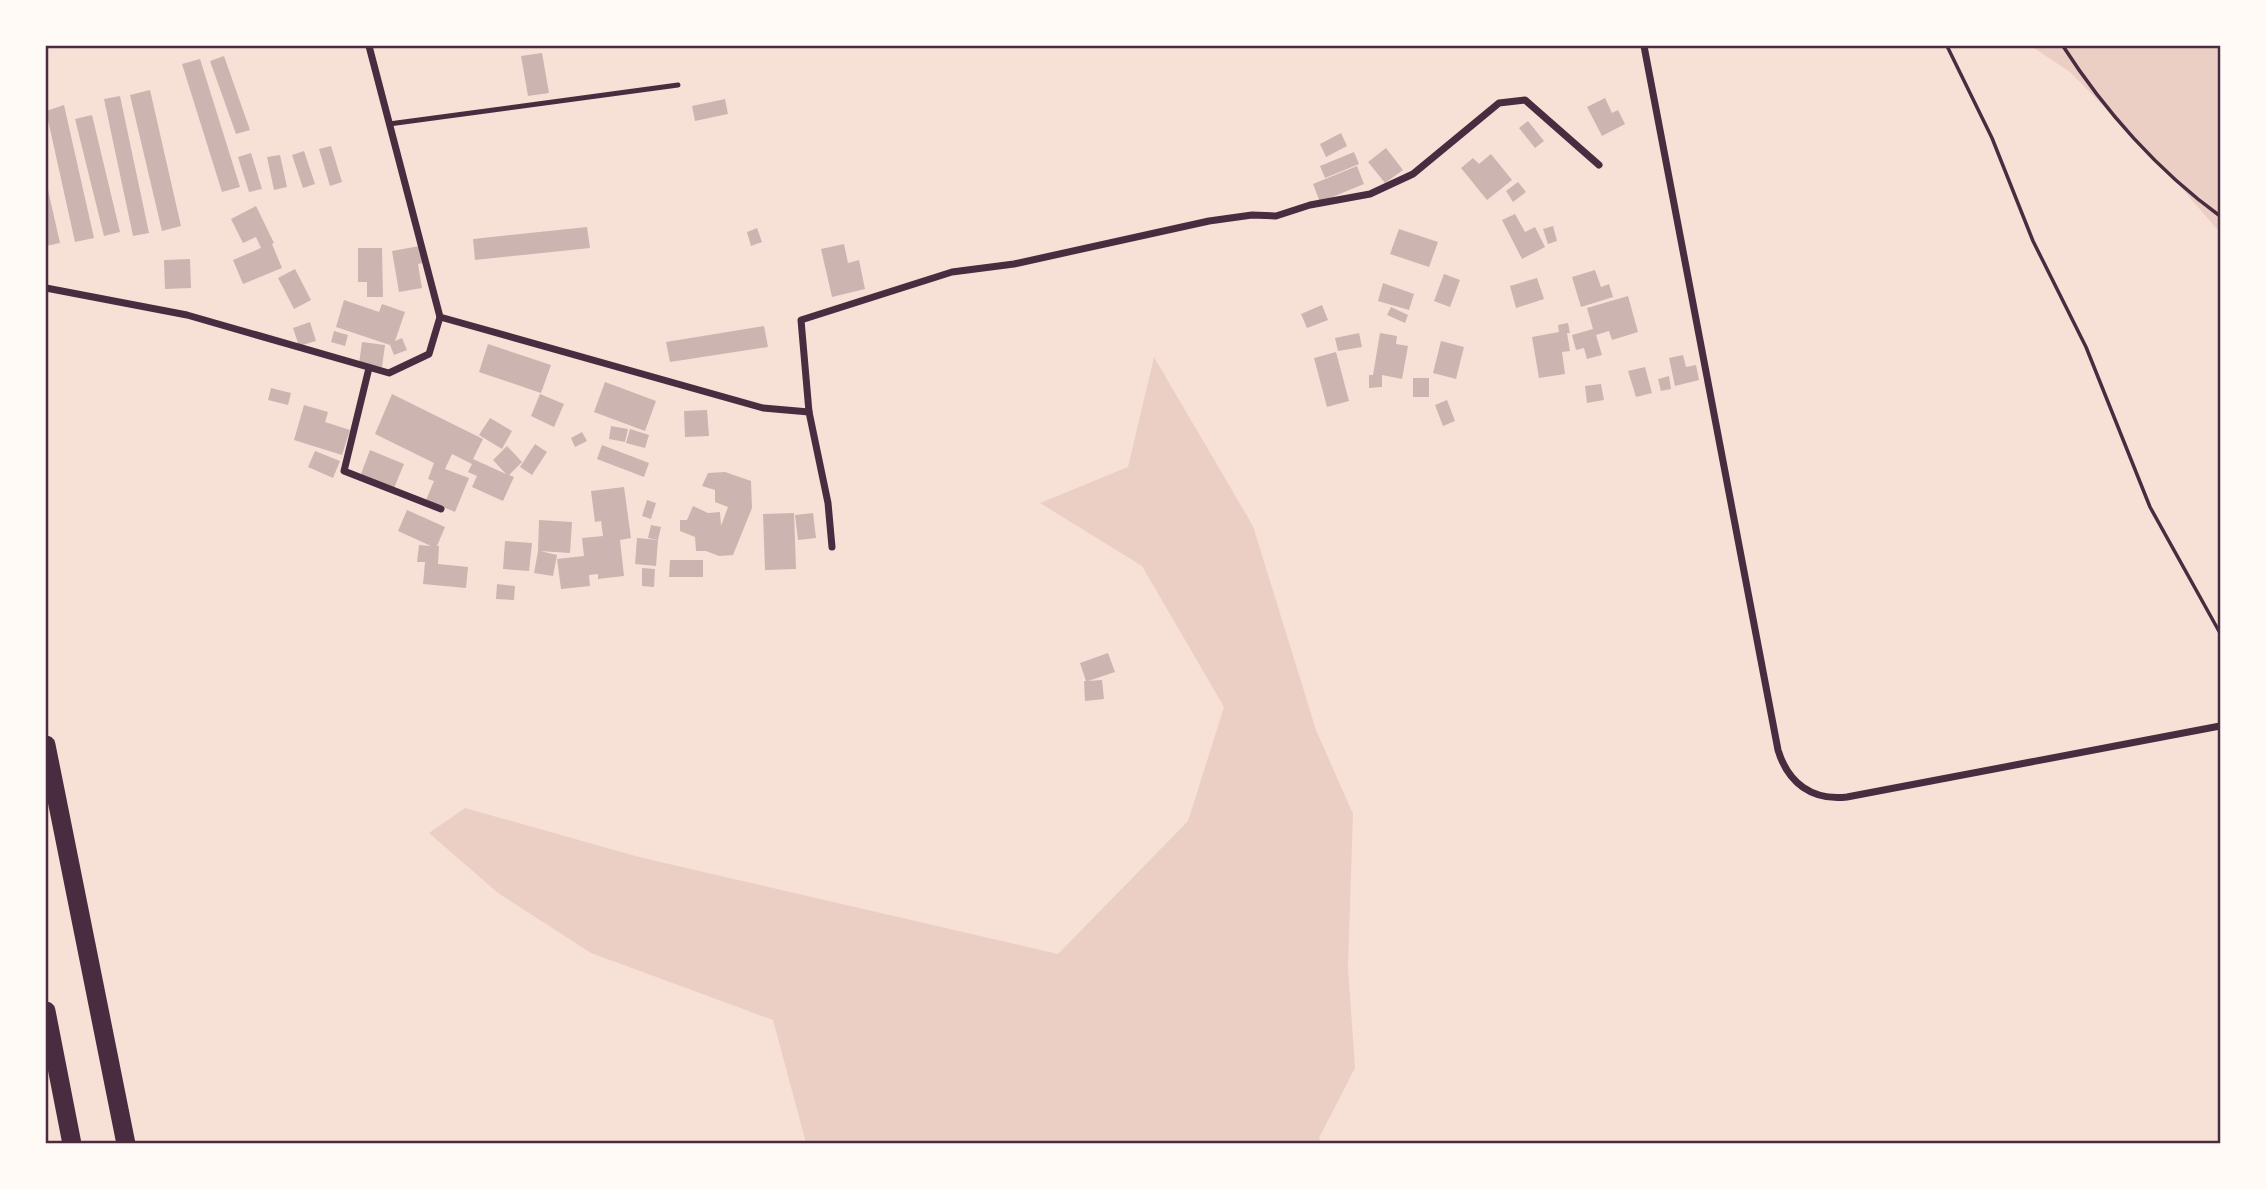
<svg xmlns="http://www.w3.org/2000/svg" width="2266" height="1189" font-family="'Open Sans',sans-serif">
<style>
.green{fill:#ebcfc5}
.building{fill:#ccb4b1}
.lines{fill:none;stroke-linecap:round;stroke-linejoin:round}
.path{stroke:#4a2c40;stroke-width:3.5}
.service{stroke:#4a2c40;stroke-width:5}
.minor{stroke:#4a2c40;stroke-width:7}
.motorway{stroke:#4a2c40;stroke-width:19}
.neatline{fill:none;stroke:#4a2c40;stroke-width:2.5}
</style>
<rect width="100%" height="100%" fill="#f7e1d7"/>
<g class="green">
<polygon points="2031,46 2220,46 2220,230 2217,229 2164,168 2070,72"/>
<polygon points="1154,357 1253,526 1316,730 1353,814 1348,967 1355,1068 1319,1138 1321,1143 806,1143 773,1020 591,953 498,893 429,833 465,808 639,857 1058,954 1188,821 1224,707 1142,566 1040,503 1128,467"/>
</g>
<g class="building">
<polygon points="542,53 549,93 528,96 521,56"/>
<polygon points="224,56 250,130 236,134 210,61"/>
<polygon points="200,59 240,187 222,192 182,64"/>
<polygon points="150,90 181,226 162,231 130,95"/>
<polygon points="120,96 149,233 133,236 104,99"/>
<polygon points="1605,98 1612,113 1618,110 1625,124 1602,136 1587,107"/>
<polygon points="725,99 728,114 695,121 692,106"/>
<polygon points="64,105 94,238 75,242 46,111"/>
<polygon points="92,115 120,232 104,236 75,119"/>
<polygon points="1528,121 1544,141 1535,148 1519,128"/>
<polygon points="1341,133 1347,146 1326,157 1320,144"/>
<polygon points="331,146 342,182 330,186 319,149"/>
<polygon points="1386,148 1403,170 1385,183 1368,162"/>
<polygon points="304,151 315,184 303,188 292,155"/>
<polygon points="1354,152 1359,164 1325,178 1320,166"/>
<polygon points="251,153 262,189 249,192 238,157"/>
<polygon points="1491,154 1512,180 1487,200 1461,168 1473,158 1479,164"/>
<polygon points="280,155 287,187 274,190 267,157"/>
<polygon points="1357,166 1364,184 1320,202 1313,184"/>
<polygon points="46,181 60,243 46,246"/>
<polygon points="1518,182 1526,192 1513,202 1506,191"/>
<polygon points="256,206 274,243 272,244 282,268 243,284 233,260 261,248 256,237 243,243 231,219"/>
<polygon points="1515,214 1525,232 1535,227 1545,247 1522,259 1502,220"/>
<polygon points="1553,226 1557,241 1548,244 1543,229"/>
<polygon points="587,227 590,248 475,260 473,239"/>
<polygon points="757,228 762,242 751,246 747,232"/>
<polygon points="1399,229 1438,242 1429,267 1390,254"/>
<polygon points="844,244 848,263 859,260 865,289 832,297 821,249"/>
<polygon points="420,246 423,263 418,264 422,288 399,292 392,251"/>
<polygon points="358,248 382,248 383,297 367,297 367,282 358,282"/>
<polygon points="190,259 191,288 165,289 164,260"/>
<polygon points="295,269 311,300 294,309 278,278"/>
<polygon points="1595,270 1601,287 1609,284 1613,297 1581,307 1572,277"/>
<polygon points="1444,274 1460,280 1450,307 1434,301"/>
<polygon points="1537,278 1544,299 1516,308 1510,286"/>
<polygon points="1383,283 1414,294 1409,310 1378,301"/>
<polygon points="1628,296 1638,332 1612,340 1609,331 1596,335 1602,355 1587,359 1584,348 1576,350 1572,335 1593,329 1587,308"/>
<polygon points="344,300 379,312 382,304 405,312 395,341 402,338 407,350 394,355 390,345 336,327"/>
<polygon points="1322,305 1328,320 1307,328 1301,314"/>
<polygon points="1391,307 1408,315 1405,323 1387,315"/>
<polygon points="310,322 316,341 299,346 293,328"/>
<polygon points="1568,323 1570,333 1567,333 1570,351 1562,352 1565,374 1539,378 1532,337 1559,332 1558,325"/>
<polygon points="764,326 768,347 670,362 666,342"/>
<polygon points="334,331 348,335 345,346 331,342"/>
<polygon points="1359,333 1362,347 1338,351 1335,338"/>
<polygon points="1380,333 1397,336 1396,344 1408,346 1402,379 1382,375 1382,387 1369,388 1369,375 1373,375"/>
<polygon points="1441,341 1464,347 1456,379 1433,373"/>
<polygon points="362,342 385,345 382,367 359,364"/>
<polygon points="488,344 551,365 541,393 479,372"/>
<polygon points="1336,352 1349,401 1327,407 1314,358"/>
<polygon points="1683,355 1686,367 1696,365 1699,380 1675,386 1669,358"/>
<polygon points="1645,367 1652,393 1636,397 1628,371"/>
<polygon points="1669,376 1671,389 1661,391 1658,379"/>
<rect x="1413" y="378" width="16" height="19"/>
<polygon points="605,382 656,401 645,431 594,412"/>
<polygon points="1601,384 1604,400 1587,403 1585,386"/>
<polygon points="271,388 291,393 288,405 268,400"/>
<polygon points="392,394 483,439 473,459 506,474 493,460 507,446 522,462 509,475 514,477 503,501 472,487 477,476 468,472 472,464 452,454 445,469 469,478 455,512 426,500 434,481 428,479 434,463 375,434"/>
<polygon points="540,394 564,404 554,427 531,416"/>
<polygon points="1447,400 1455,421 1443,426 1435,405"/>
<polygon points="304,405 328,412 325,422 350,430 342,455 294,440"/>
<polygon points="707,410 709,436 685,437 684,411"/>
<polygon points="490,418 512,431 502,449 479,435"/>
<polygon points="611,426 628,429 625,442 609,439"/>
<polygon points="630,429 649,435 645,448 626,443"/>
<polygon points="582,432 587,441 575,447 571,438"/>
<polygon points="535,444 547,452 532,475 520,467"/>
<polygon points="602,445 649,463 644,477 597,459"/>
<polygon points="370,450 404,464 394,488 361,474"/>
<polygon points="315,451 340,461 333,478 308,467"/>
<polygon points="725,472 751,481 752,508 733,555 719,556 706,551 696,551 695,537 680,531 680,520 687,520 693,506 708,513 720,512 721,526 728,507 715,502 715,490 702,486 708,473"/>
<polygon points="624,487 631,538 620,540 624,576 598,579 598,574 589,575 590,586 561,589 557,559 584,556 582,538 603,536 601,521 595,522 591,491"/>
<polygon points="647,500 656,503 651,519 642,516"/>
<polygon points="407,510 445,527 437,546 439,546 438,564 468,567 466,588 423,584 425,562 417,562 419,545 431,546 398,531"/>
<polygon points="794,513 796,569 765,570 763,514"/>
<polygon points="813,513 816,538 798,540 795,515"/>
<polygon points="539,520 572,522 570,553 540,551 557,555 553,576 534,573 538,551"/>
<polygon points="651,525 661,527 658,540 648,538"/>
<polygon points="637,538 658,540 656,566 635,564"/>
<polygon points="505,541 532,543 529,571 503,569"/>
<polygon points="670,560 703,560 703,577 669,577"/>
<polygon points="642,568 655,569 654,587 642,586"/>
<polygon points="497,584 515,586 514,600 496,599"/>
<polygon points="1108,653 1115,672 1088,681 1102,680 1104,699 1085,701 1084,681 1086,681 1080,663"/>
</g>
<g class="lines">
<g class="path">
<polyline points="1947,46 1992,138 2033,241 2086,347 2150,507 2220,633"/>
<path d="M2063 46C2104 110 2158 171 2220 216"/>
</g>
<polyline class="service" points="389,124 678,85"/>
<g class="minor">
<polyline points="369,46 440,317 763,408 809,412"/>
<path d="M1644 46 1778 750C1788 783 1812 801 1847 797L2220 726"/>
<polyline points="46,288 187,315 389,373 429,354 440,317"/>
<polyline points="369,368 344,471 441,509"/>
<polyline points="832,547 828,503 809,412 801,320 952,272 1014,264 1209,221 1252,215 1276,216 1310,205 1370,194 1413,174 1499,103 1525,100 1599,165"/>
</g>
<g class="motorway">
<polyline points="46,745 126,1144"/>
<polyline points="46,1011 72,1144"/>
</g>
</g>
<rect width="2266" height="1189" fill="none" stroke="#fffaf5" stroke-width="94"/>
<rect x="47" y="47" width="2172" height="1095" class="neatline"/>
</svg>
